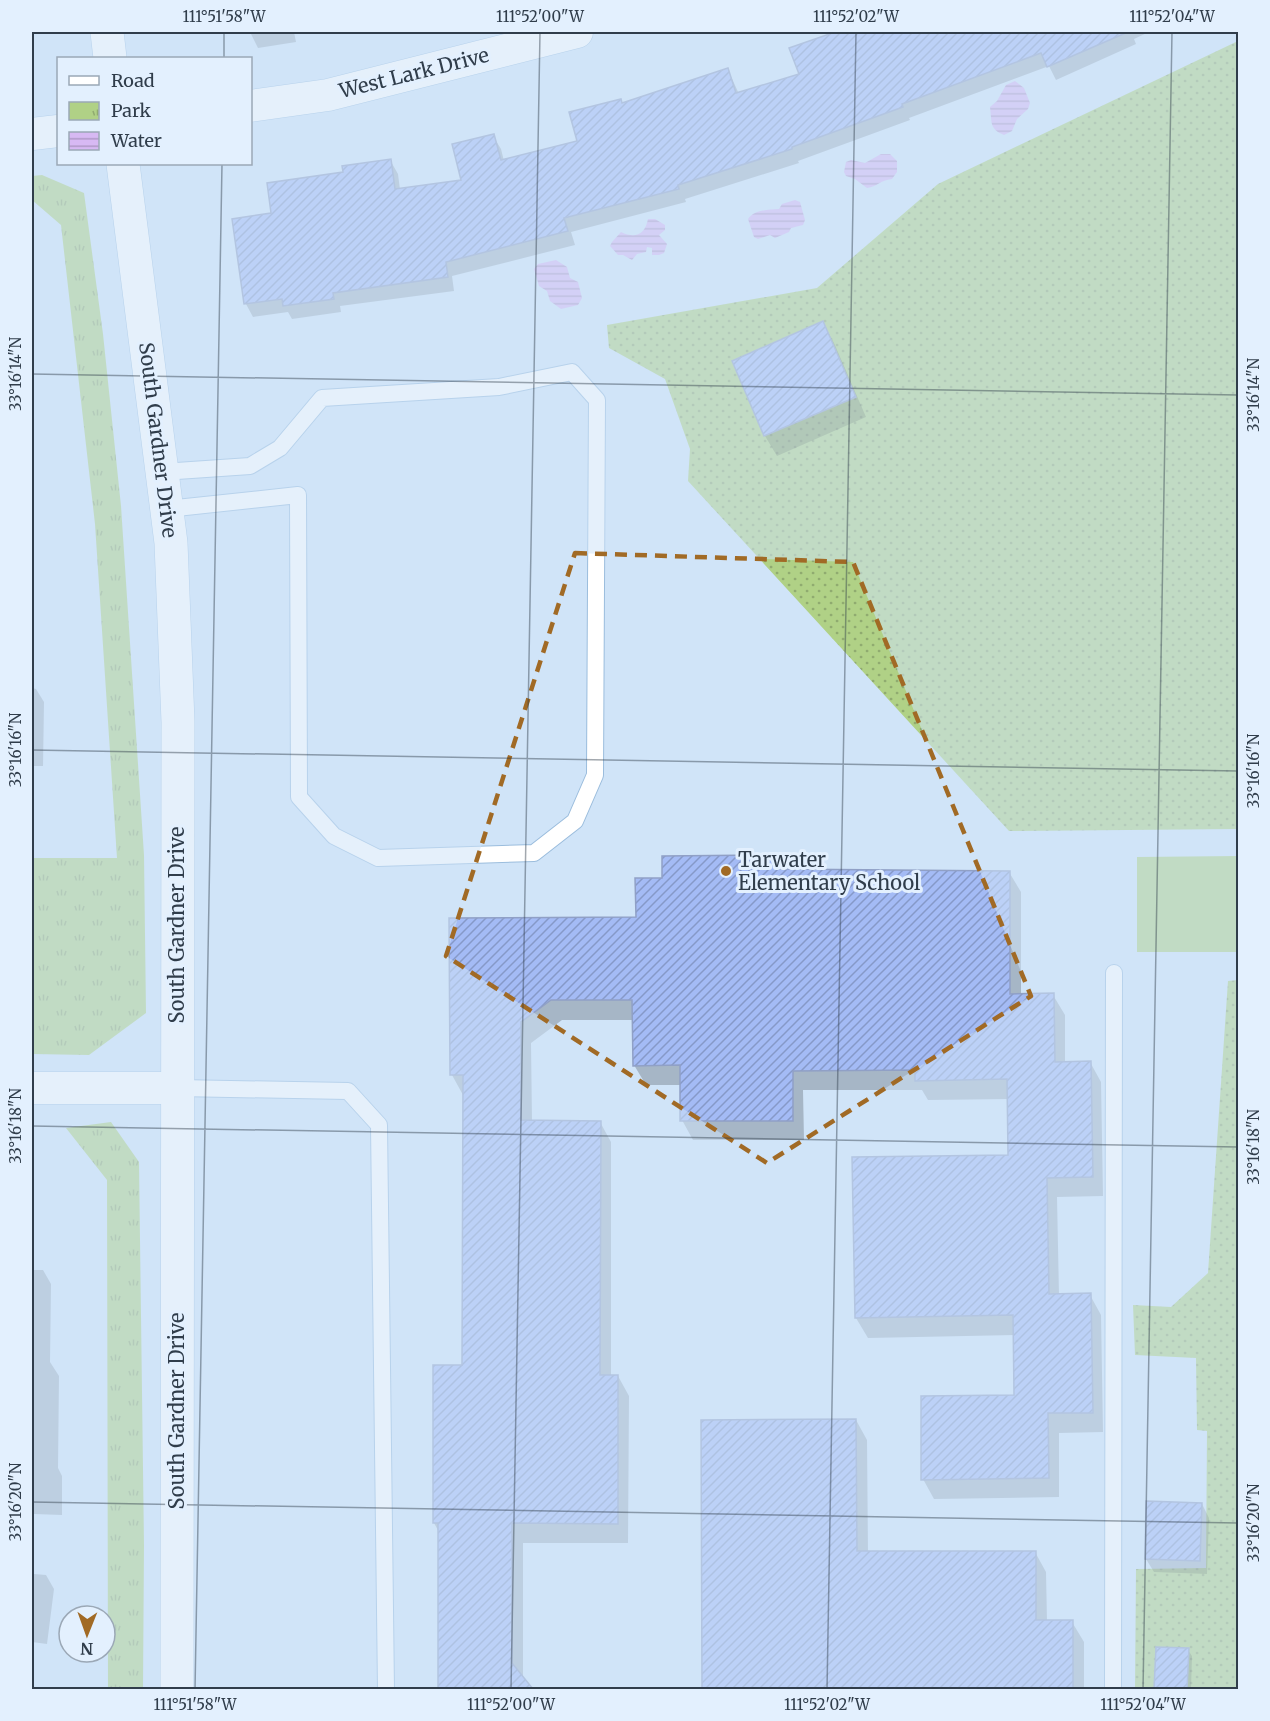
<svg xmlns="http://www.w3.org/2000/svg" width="1270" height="1721" font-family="Merriweather,serif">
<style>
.grass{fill:url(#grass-dots)}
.park{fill:url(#park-tufts)}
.pitch{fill:#b0d186}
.water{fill:url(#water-rules)}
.shadow{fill:#0003}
.building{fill:url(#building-hatch);stroke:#90a0c6;stroke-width:1.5}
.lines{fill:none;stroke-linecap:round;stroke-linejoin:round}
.service-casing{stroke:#9bbddd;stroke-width:18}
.minor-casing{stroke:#9bbddd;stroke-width:33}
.tertiary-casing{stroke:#9bbddd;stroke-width:34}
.service{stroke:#fff;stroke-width:16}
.minor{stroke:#fff;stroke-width:32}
.tertiary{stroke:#fff;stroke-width:33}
.marked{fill:none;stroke:#a16a25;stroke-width:4.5;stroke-dasharray:12 8;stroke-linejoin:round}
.ticks{fill:none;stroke:#303d4b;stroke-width:1.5;stroke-opacity:0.45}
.poi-dot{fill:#a16a25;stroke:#e3f0fe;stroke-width:2}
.labels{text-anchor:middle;stroke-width:6;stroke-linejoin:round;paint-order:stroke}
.street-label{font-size:20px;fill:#303d4b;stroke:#e3f0fe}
.poi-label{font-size:20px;fill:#303d4b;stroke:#e3f0fe;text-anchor:start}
.neatline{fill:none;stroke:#303d4b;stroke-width:2}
.ticks-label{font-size:15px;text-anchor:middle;fill:#303d4b}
</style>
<defs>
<pattern id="grass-dots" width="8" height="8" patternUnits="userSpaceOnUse" patternTransform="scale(1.5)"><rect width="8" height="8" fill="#b0d186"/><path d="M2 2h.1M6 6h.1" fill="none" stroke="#90ab70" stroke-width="1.8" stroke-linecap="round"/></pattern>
<pattern id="park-tufts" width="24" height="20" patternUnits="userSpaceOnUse" patternTransform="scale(1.5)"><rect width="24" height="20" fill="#b0d186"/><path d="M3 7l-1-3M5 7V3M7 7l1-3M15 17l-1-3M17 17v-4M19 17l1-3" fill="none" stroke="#90ab70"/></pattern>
<pattern id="water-rules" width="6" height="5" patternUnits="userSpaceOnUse" patternTransform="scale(1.5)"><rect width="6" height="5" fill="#d7b9f3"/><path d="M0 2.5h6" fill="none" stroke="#af98c7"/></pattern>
<pattern id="building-hatch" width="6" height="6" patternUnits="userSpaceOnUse" patternTransform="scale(1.5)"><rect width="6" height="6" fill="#a4bbf5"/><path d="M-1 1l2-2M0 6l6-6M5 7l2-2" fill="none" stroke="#8699c8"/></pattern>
</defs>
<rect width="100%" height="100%" fill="#d0e4f8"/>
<g class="grass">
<polygon points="1238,41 1238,829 1009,831 688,481 690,449 665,379 609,348 607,325 817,288 938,184"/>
<polygon points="1238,980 1238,1689 1135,1689 1136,1569 1206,1568 1207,1431 1197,1430 1196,1358 1135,1355 1133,1305 1171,1307 1208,1273 1228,981"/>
</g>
<g class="park">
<polygon points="42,175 84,193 103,334 121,506 144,855 146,1013 89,1055 32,1054 32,858 117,858 95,524 61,225 32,200 32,176"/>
<polygon points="111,1122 139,1162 144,1545 143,1689 108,1689 107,1180 66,1128"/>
</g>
<polygon class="pitch" points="1238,856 1238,952 1137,952 1137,857"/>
<g class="water">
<path d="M1015 81 1024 88 1030 103 1028 109 1017 119 1012 131 1004 135C989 129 992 122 990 107L997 101 1006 85Z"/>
<path d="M881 154H890L897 161V172L892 179C880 180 877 187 867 188L855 179 846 176 844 172 846 162 851 160 865 163Z"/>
<path d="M795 200 800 202 805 220 803 225 791 228 789 232 775 238 770 235 758 239 754 237 748 219C755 209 768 210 779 209L782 204Z"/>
<path d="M648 219H655L665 225V230L659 235 667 244 664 253 659 255H652V248L647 247 646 252 637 254 632 260 623 255H618L610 246 612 242 621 232C635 239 645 235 648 219Z"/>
<polygon points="556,260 567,267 570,278 578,282 582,298 578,305 561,309 550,301 547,291 539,286 534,269 538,264"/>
</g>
<g class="shadow">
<polygon points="250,32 294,32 296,42 258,48"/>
<polygon points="840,32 1149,32 1134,39 1136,44 1056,80 1049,66 909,118 910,120 798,161 799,163 685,199 686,202 571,232 575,245 452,276 454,291 340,306 341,312 292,319 288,312 253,317 246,304 273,215 345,173 390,160 398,174 400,190 463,181 493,136 501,149 504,161 579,143 622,104 728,70 739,94 801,75 791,49"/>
<polygon points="823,323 834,343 866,417 777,456 765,436 734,362"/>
<polygon points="32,688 36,689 44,702 43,766 32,766"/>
<polygon points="776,856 784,871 1009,872 1021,892 1021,995 1053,995 1065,1015 1065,1063 1090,1062 1101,1082 1103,1196 1057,1197 1059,1295 1090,1295 1101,1315 1103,1432 1059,1433 1059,1497 934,1499 923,1479 1015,1397 1015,1335 868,1338 856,1318 1009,1156 1009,1099 928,1100 922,1090 803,1090 804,1140 693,1140 682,1120 682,1085 646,1085 634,1065 634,1020 562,1020 531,1043 532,1122 600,1122 611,1142 611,1376 618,1376 629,1396 628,1543 523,1543 523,1679 531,1690 440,1690 439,1532 434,1523 464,1367 463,1095 452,1075 637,918 664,880"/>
<polygon points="32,1213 32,1270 43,1270 51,1284 50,1362 59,1376 58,1468 62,1476 62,1515 34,1514 34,1574 46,1575 54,1589 47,1644 32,1642"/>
<polygon points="856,1420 867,1440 868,1553 1035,1552 1046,1572 1047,1622 1072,1622 1084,1642 1084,1690 704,1690 702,1421"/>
<polygon points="1202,1504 1209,1518 1207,1574 1154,1572 1146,1559"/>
<polygon points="1158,1648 1188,1650 1192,1656 1191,1690 1156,1690"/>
</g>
<g class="building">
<polygon points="835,32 1128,32 1047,67 1041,53 902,104 903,107 792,147 792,149 678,185 679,189 564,218 568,231 446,262 448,277 333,293 334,299 283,306 282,299 244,304 232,219 271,213 267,183 343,172 342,166 391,159 395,189 461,180 452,144 494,134 501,160 577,141 569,112 621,99 622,103 728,68 736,93 799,74 789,48"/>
<polygon points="823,321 856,397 764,436 732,361"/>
<polygon points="777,855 777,869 1010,871 1010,994 1054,993 1055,1062 1091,1061 1093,1177 1047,1178 1049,1294 1091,1293 1093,1413 1048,1413 1049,1478 921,1480 921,1396 1014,1395 1013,1315 855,1318 852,1157 1008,1155 1007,1079 915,1081 915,1070 793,1071 793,1121 680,1121 680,1065 633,1066 632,1000 551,1000 521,1022 521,1120 601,1121 600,1375 618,1375 618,1524 512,1523 512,1663 533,1689 438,1689 438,1523 433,1523 433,1365 462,1365 463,1075 450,1075 449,918 636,917 635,878 662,878 662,856"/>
<polygon points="856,1419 857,1551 1036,1551 1036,1620 1073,1620 1073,1689 702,1689 701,1420"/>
<polygon points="1146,1501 1202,1503 1200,1561 1145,1559"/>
<polygon points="1156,1647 1189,1648 1187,1689 1154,1689"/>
</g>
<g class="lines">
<defs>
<g id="service">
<polyline points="162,472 250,466 280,448 322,398 499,387 572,372 597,400 595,775 575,821 534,853 378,858 334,836 299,797 298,495 167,509"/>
<polyline points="178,1088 348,1091 379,1125 386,1690"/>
<polyline points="1113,1690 1114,973"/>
</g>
<g id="minor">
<polyline points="250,106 328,95 577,32"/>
<polyline points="32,134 58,131"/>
<polyline points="32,1088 178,1088"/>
</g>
<g id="tertiary">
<polyline points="107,32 110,58"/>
<polyline points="123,164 171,543 178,722 177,1690"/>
</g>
</defs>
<use href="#service" class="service-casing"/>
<use href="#minor" class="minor-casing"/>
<use href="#tertiary" class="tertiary-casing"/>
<use href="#service" class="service"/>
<use href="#minor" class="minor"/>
<use href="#tertiary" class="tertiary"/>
</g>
<path d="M0 0H1270V1721H0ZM575 553 853 562 1031 996 767 1163 446 956Z" fill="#d0e4f8" fill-opacity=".55" fill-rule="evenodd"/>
<path class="marked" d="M575 553 853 562 1031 996 767 1163 446 956Z"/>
<path class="ticks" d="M224 58V32M32 374 1238 395M32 750 1238 771M32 1126 1238 1147M32 1502 1238 1523M195 1690 222 164M511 1690 540 32M827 1690 856 32M1143 1690 1172 32"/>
<circle class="poi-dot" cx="726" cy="871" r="6"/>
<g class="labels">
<g class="street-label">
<text transform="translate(414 73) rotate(-14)" y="7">West Lark Drive</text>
<text transform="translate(158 440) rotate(83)" y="7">South Gardner Drive</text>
<text transform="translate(177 925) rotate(-90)" y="7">South Gardner Drive</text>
<text transform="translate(177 1411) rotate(-90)" y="7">South Gardner Drive</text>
</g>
<g class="poi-label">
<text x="738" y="867">Tarwater<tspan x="738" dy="23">Elementary School</tspan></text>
</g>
</g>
<rect width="1270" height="1721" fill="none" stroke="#e3f0fe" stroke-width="66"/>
<rect x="57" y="57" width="195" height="108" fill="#e3f0fe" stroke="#9ba8b6" stroke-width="1.5"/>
<rect x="69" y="76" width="30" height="9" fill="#ffffff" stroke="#9ba8b6" stroke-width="1.5"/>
<text x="111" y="87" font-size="18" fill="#303d4b">Road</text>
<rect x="69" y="102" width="30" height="18" fill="url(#park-tufts)" stroke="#9ba8b6" stroke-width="1.5"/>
<text x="111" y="117" font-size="18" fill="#303d4b">Park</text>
<rect x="69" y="132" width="30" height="18" fill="url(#water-rules)" stroke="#9ba8b6" stroke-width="1.5"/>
<text x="111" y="147" font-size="18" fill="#303d4b">Water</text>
<g transform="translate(87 1634) rotate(181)"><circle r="28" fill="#e3f0fe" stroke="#9ba8b6" stroke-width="1.5"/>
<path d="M0-4.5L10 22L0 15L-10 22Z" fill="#a16a25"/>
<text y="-9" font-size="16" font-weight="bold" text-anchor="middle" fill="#303d4b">N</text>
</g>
<rect x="33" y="33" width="1204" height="1655" class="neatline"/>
<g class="ticks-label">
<text x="224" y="22">111°51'58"W</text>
<text x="540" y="22">111°52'00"W</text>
<text x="856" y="22">111°52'02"W</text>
<text x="1172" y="22">111°52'04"W</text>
<text transform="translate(16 374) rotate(-90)" y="5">33°16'14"N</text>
<text transform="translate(1254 395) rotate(-90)" y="5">33°16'14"N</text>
<text transform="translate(16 750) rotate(-90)" y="5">33°16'16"N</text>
<text transform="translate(1254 771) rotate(-90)" y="5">33°16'16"N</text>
<text transform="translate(16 1126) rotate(-90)" y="5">33°16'18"N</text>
<text transform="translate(1254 1147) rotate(-90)" y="5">33°16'18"N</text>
<text transform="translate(16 1502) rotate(-90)" y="5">33°16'20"N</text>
<text transform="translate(1254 1523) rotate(-90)" y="5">33°16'20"N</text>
<text x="195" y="1710">111°51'58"W</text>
<text x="511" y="1710">111°52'00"W</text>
<text x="827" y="1710">111°52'02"W</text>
<text x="1143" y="1710">111°52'04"W</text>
</g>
</svg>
